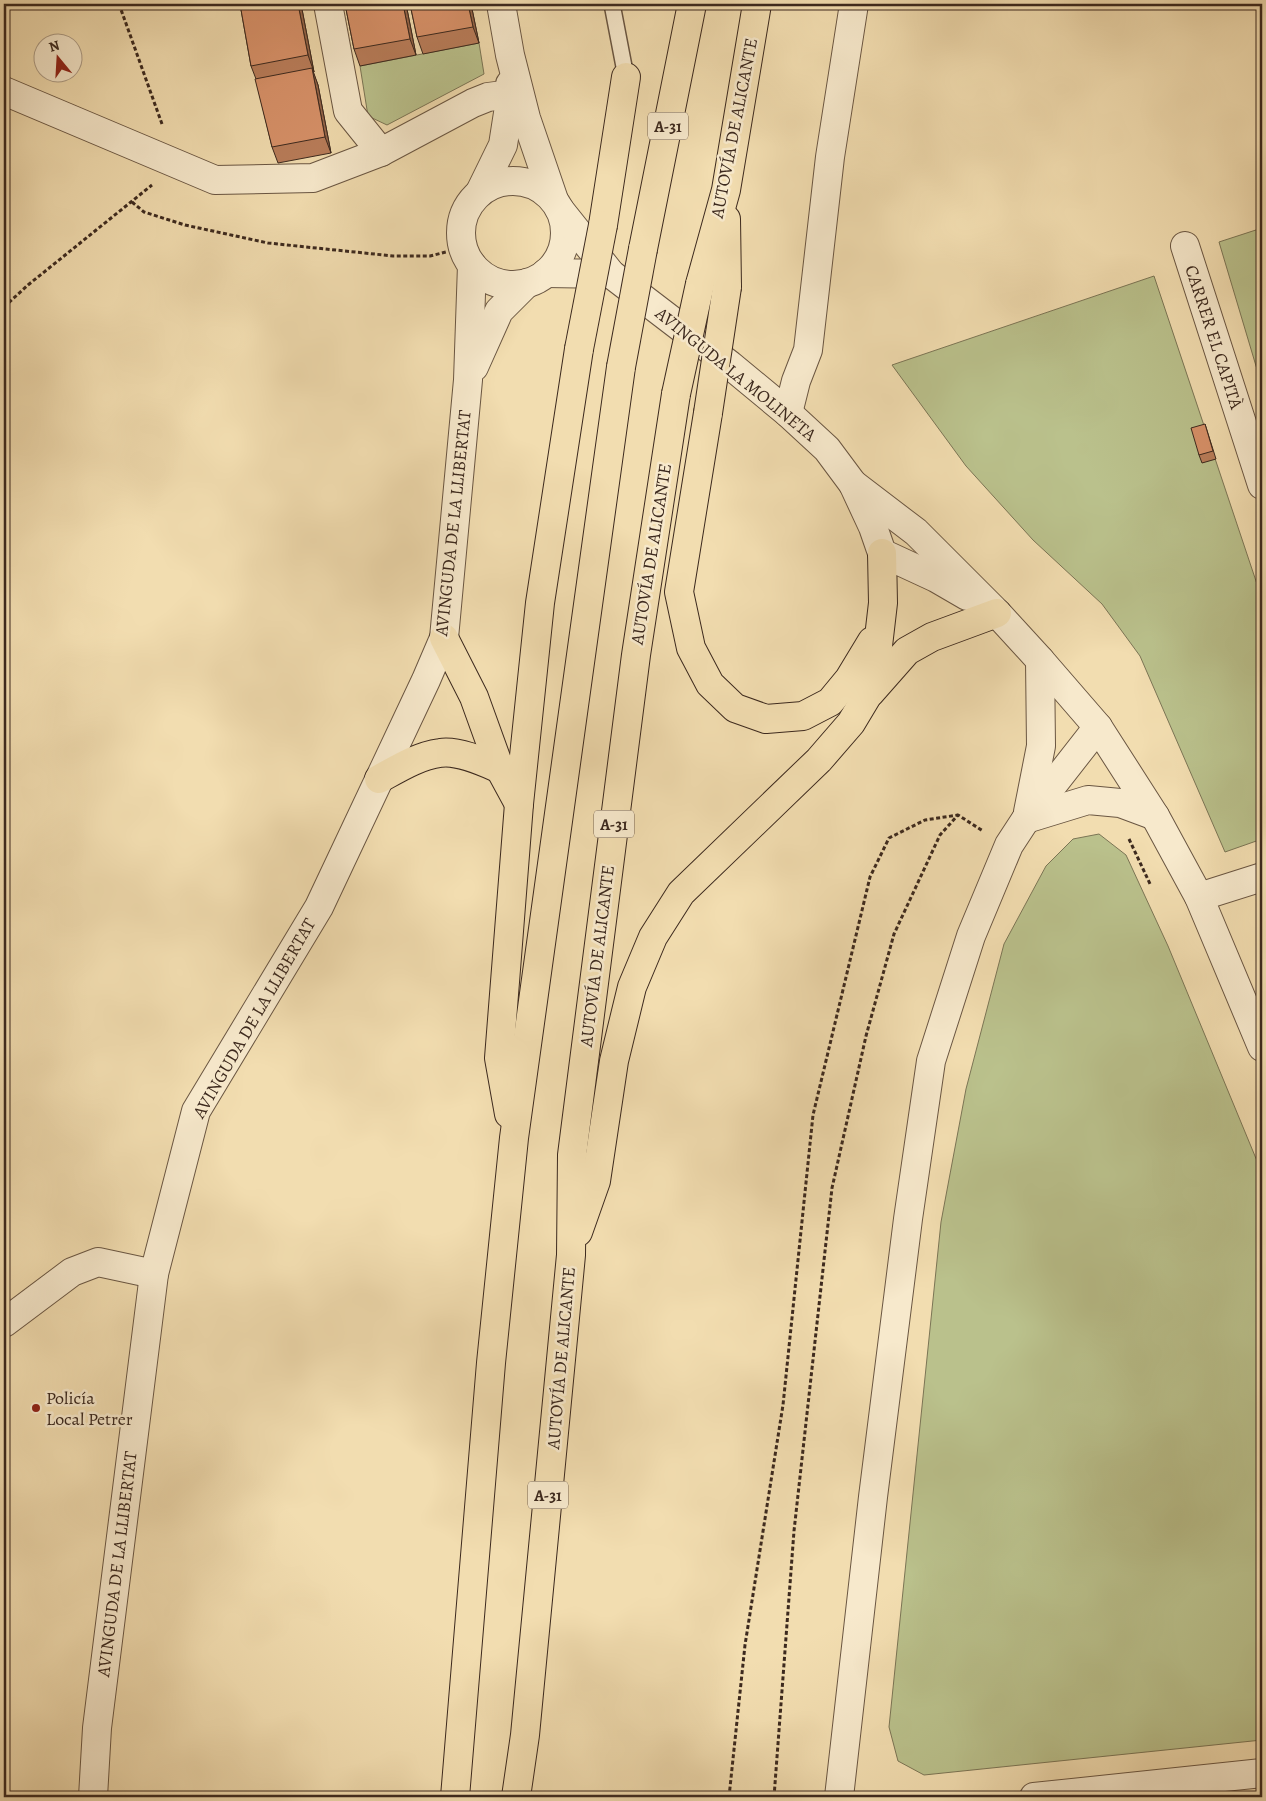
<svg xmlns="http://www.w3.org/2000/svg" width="1266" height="1801" font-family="Alegreya,serif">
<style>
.green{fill:#bac18c;stroke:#7b7555}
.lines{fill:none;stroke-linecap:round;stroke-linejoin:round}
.service-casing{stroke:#6a5642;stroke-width:18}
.minor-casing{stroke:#6a5642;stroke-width:30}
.tertiary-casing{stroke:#6a5642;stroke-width:30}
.motorway-casing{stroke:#3c291e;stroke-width:30}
.path{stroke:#3c291e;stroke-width:3;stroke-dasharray:4 2.5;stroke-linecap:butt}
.service{stroke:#f7e9cc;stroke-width:15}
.minor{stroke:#f7e9cc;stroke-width:28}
.tertiary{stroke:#f7e9cc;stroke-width:28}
.motorway{stroke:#f2ddb0;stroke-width:28}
.motorway-bridge-casing{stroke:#3c291e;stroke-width:30;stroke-linecap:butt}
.motorway-bridge{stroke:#f2ddb0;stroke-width:28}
.wall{fill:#b97d5a;stroke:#3c291e}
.shaded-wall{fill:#96664a;stroke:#3c291e}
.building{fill:#d79169;stroke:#3c291e}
.poi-dot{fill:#8f2418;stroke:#f7e9cc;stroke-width:2}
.labels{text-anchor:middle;stroke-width:5;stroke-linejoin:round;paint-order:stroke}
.shield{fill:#f7e9cc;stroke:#746352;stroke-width:1}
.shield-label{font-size:16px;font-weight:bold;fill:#3c291e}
.street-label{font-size:18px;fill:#3c291e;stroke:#f7e9cc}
.poi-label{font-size:18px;fill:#3c291e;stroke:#f7e9cc;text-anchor:start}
</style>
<rect width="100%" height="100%" fill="#f2ddb0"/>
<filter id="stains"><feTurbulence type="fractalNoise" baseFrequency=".004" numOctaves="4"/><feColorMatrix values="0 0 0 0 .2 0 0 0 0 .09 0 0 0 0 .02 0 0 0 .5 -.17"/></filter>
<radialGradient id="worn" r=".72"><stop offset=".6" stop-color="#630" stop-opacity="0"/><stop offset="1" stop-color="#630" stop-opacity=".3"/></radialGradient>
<g class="green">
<polygon points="479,43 484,74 387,125 368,116 360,66"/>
<polygon points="1262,228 1262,386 1219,242"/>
<polygon points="1154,276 1262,599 1262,839 1225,852 1140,656 1102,604 1033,540 966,466 892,365"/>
<polygon points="1099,834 1126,855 1168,946 1262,1173 1262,1740 924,1775 898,1761 889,1727 941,1222 966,1089 1004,944 1046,866 1073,839"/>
</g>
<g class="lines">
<defs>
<polyline id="service" points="612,4 626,77"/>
<g id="minor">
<polyline points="328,4 348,111 381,152"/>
<polyline points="4,91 215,180 313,178 381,152 473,103 488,97 511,94"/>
<polyline points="1185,246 1262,485"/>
<polyline points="788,413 796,381 808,350 830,157 854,4"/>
<polyline points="1199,897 1262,877"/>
<polyline points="4,1323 72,1272 98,1262 154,1274"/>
<polyline points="1034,1797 1262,1773"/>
</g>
<g id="tertiary">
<polyline points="501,4 510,55 526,118 554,200"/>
<circle cx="513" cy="233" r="52"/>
<polyline points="480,192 503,145 511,94 510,84"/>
<polyline points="560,210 611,274 730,365 788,413 827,449 853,484 873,527 882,553 936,578 967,596"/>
<polyline points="546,273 611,274"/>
<polyline points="474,367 499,311 527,283"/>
<polyline points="853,484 916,532 997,613 1040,660 1098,727 1155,816 1199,897 1262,1047"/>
<polyline points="1028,812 1041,746 1040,660"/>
<polyline points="1026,819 1088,800 1120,803 1155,816"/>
<polyline points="93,1797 97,1728 154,1274 196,1111 319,907 426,680 444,638 468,380 472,265"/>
<polyline points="839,1797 873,1497 908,1219 931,1061 971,936 1009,845 1026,819 1098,727"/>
</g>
<g id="motorway">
<polyline points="726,219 727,287"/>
<polyline points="603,225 626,77"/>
<polyline points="643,249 692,4"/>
<polyline points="700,284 726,190 757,4"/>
<polyline points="708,413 679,592 691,648 710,684 735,708 766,719 803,716 830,702 849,679 872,641"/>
<polyline points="444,638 474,697 500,769 519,804"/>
<polyline points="870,693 907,651 932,637 997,613"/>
<path d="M379 779C399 768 418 756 440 753 458 750 484 762 500 769"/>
<polyline points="509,1114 499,1058 519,804 540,603 579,349"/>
<polyline points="578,1232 596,1181 614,1061 632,987 653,937 681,893 819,760 851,723 866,698 876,663 883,603 882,553"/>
<polyline points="455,1797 491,1363 514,1138 621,367"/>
<polyline points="516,1797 525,1735 571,1255 572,1155 636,655 676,394"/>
</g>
</defs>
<use href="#service" class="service-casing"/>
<use href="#minor" class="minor-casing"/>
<use href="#tertiary" class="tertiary-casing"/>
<use href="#motorway" class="motorway-casing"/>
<g class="path">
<polyline points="119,4 162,124"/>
<polyline points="132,202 144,212 185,225 268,243 393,256 430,256 446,252"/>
<polyline points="4,307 28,285 152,185"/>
<polyline points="1129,839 1151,886"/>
<polyline points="729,1797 745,1645 783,1405 813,1115 870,877 889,838 925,820 958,815"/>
<polyline points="774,1797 794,1531 832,1188 866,1036 894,934 940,835 958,815 983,831"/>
</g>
<use href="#service" class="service"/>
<use href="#minor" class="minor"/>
<use href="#tertiary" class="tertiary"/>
<use href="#motorway" class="motorway"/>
<defs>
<g id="motorway-bridge">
<polyline points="579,349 603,225"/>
<polyline points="621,367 643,249"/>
<polyline points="676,394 700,284"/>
<polyline points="708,413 727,287"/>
</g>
</defs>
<use href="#motorway-bridge" class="motorway-bridge-casing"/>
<use href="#motorway-bridge" class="motorway-bridge"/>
</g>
<g class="wall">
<polygon points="240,4 301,4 314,72 313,72 318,85 331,153 278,163 272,147 256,79 251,66"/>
<polygon points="345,4 406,4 416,55 360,66 354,49"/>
<polygon points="410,4 471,4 479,43 423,54 417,37"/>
<polygon points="1205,424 1216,459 1202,463 1199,455"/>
</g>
<g class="shaded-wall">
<polygon points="298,4 301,4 314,72 308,55"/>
<polygon points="403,4 406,4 416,55 410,39"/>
<polygon points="468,4 471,4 479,43 473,27"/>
<polygon points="312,68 318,85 331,153 325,137"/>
</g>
<g class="building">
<polygon points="240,4 298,4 308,55 251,66"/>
<polygon points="345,4 403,4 410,39 354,49"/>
<polygon points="410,4 468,4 473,27 417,37"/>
<polygon points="312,68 325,137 272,147 255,79"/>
<polygon points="1205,424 1213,451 1199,455 1191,428"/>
<rect x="746" y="1792" width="10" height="5"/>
</g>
<circle class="poi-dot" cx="36" cy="1408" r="5"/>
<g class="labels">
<g class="shield">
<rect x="648" y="112.5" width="40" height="27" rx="4"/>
<rect x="594" y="810.5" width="40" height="27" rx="4"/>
<rect x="528" y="1481.5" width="40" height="27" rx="4"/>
</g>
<g class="shield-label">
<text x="668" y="132">A-31</text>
<text x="614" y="830">A-31</text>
<text x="548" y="1501">A-31</text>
</g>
<g class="street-label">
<text transform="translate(734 128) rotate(-79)" y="6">AUTOVÍA DE ALICANTE</text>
<text transform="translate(1214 337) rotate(72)" y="6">CARRER EL CAPITÀ</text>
<text transform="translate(736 374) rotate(39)" y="6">AVINGUDA LA MOLINETA</text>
<text transform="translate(453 523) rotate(-84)" y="6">AVINGUDA DE LA LLIBERTAT</text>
<text transform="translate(651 554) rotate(-81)" y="6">AUTOVÍA DE ALICANTE</text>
<text transform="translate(597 956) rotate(-83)" y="6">AUTOVÍA DE ALICANTE</text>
<text transform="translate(254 1018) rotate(-60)" y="6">AVINGUDA DE LA LLIBERTAT</text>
<text transform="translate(561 1358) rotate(-85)" y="6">AUTOVÍA DE ALICANTE</text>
<text transform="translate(117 1564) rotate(-83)" y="6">AVINGUDA DE LA LLIBERTAT</text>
</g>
<g class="poi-label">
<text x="46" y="1404">Policía<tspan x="46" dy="21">Local Petrer</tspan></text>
</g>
</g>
<rect width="1266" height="1801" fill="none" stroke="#f2ddb0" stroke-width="20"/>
<rect x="5" y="5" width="1256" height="1791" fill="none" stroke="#3c291e" stroke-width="2.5"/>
<rect x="10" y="10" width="1246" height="1781" fill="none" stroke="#3c291e"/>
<g transform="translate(58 58) rotate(342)"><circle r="24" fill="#f7e9cc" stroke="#ac9c86"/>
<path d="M0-4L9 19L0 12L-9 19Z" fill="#8f2418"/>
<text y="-8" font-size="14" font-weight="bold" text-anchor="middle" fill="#3c291e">N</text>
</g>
<rect width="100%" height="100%" filter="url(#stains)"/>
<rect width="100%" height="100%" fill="url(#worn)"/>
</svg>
